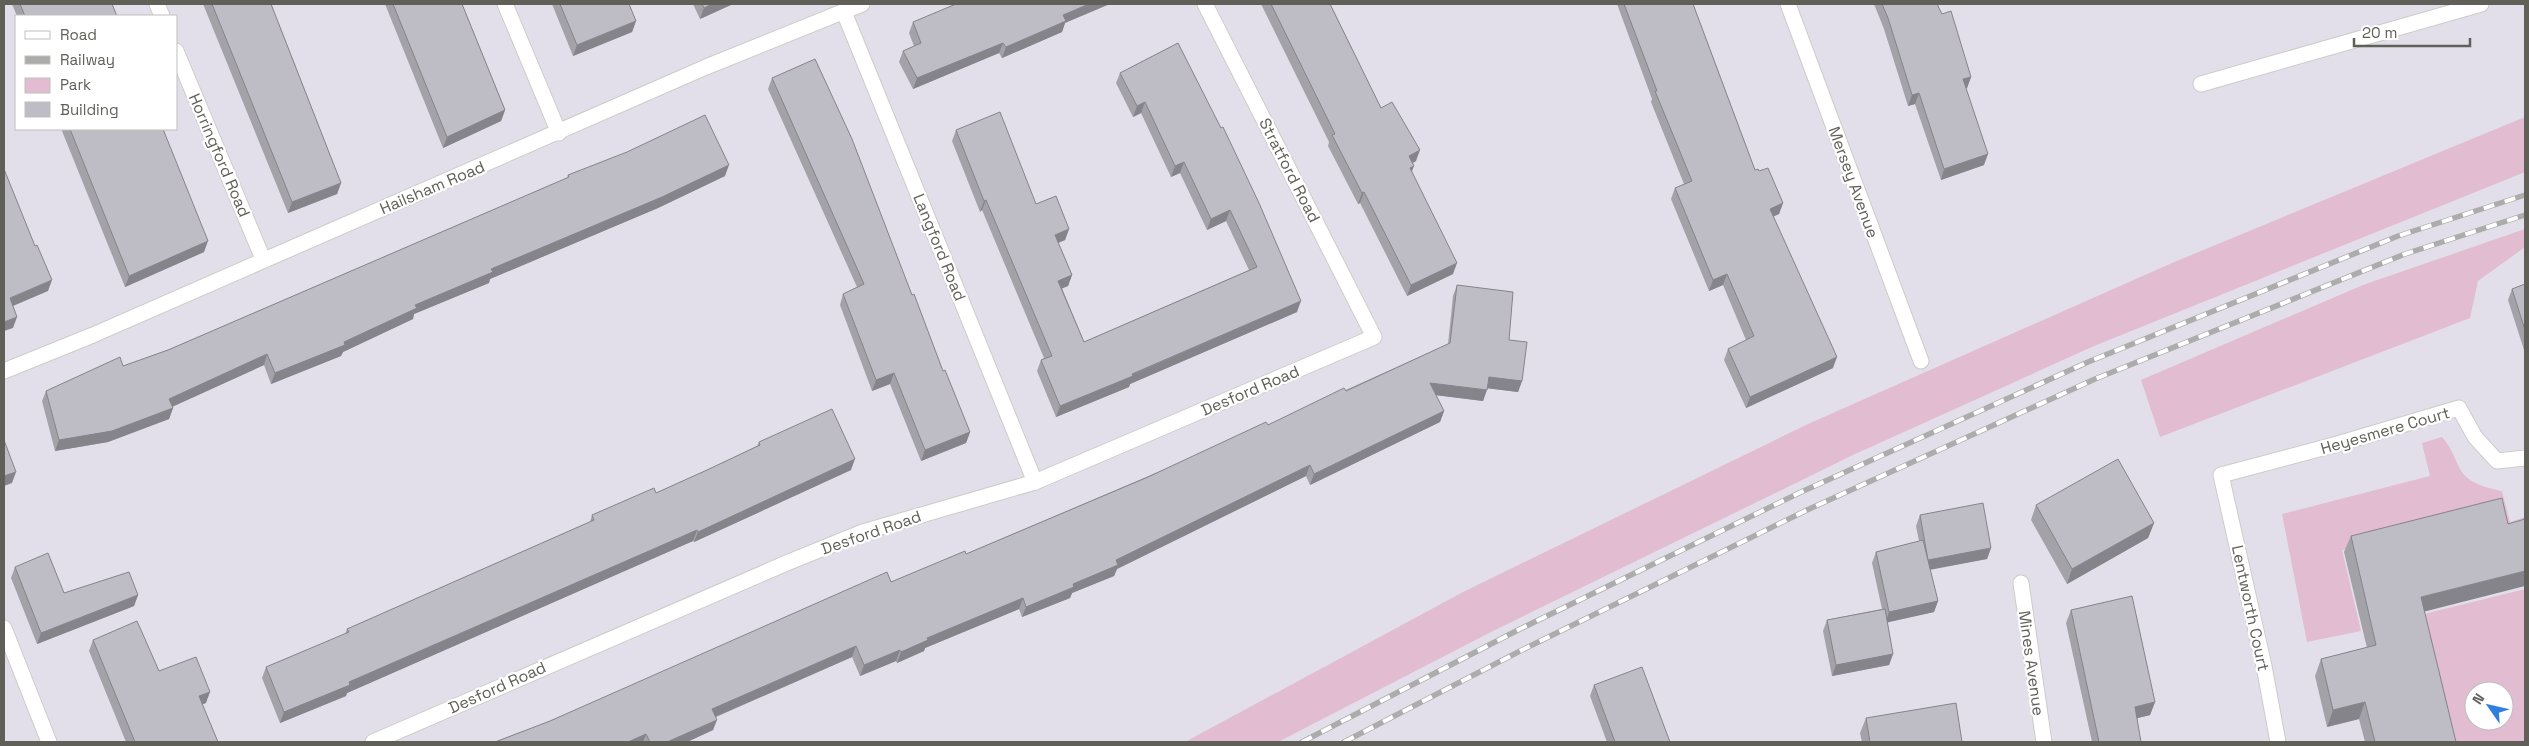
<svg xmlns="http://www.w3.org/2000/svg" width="2529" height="746" font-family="'Space Grotesk',sans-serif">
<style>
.green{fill:#e2bcd0;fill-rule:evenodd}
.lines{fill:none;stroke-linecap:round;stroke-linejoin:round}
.minor-casing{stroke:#cccdc6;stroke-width:17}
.minor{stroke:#fff;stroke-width:15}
.rail-casing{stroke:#acacab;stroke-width:5.5}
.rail{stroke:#fff;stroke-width:4;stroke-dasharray:11;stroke-linecap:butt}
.wall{fill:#a3a2a9}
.shaded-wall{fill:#85848a}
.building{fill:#bebcc5;stroke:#85848a}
.labels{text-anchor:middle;stroke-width:4.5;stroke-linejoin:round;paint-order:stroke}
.street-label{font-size:16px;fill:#606058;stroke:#fff}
</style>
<rect width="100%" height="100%" fill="#e2dfeb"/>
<g class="green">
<polygon points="2525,117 2525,172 2094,346 1853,455 1491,632 1278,742 1185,742 1463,592 1808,424 2172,263"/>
<polygon points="2525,229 2525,247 2478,281 2470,318 2160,437 2141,380 2363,285"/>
<path d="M2442 437C2451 447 2454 457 2460 469 2467 483 2487 488 2502 491L2510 522 2525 517V531L2504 536 2495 512 2342 550 2361 631 2307 642 2282 514 2430 476 2422 443Z"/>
<path d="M2525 589V742H2452L2420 615ZM2474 691H2504V721H2474Z"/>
</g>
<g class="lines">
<defs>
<g id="minor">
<polyline points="157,4 162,16"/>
<polyline points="505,4 559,133"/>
<polyline points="1788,4 1921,361"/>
<polyline points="844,12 1035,482"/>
<polyline points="176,51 263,259"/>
<polyline points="2201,84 2481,4"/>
<polyline points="4,371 93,335 706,67 862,4"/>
<polyline points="2021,583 2044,742"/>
<polyline points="4,628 49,742"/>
<polyline points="373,742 789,562 863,532 1035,482 1374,337 1205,4"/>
<polyline points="2278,742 2264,666 2221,475 2334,445 2459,408 2475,437 2497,461 2525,458"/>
</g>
</defs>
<use href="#minor" class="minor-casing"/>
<use href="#minor" class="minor"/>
<defs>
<g id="rail">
<polyline points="1302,742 1518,630 1799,493 2088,362 2398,236 2525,195"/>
<polyline points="1344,742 1526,648 1807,510 2095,379 2405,254 2525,215"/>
</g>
</defs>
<use href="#rail" class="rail-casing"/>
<use href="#rail" class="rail"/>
</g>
<g class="wall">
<polygon points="12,4 112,4 117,16 17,16"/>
<polygon points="203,4 271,4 341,183 337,194 288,213"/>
<polygon points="385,4 462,4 505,110 501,121 443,148"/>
<polygon points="552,4 629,4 636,21 632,32 573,56"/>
<polygon points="693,4 733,4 700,19"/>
<polygon points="1261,4 1330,4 1381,108 1416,161 1413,163 1412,172 1453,274 1407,296 1360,203 1358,204 1328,146 1329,142"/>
<polygon points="1617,4 1693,4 1755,170 1759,171 1783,203 1779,214 1773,216 1833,368 1746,408 1724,360 1728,349 1746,340 1723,285 1709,291 1671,199 1675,188 1684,184 1651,102 1652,99"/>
<polygon points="1874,4 1937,4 1971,77 1967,88 1966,88 1984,165 1941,180 1915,104 1908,106 1884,29"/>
<polygon points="913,22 1065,23 1062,32 1002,58 999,53 913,89 899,62 903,51 914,46 909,33"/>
<polygon points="1178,43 1297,312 1130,384 1129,387 1056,417 1037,371 1041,360 1044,358 982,210 980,212 952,141 956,130 1036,204 1069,229 1065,240 1058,243 1072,275 1068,286 1062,288 1084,342 1249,270 1226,221 1207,230 1180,173 1171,177 1141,113 1133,117 1116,83 1120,73"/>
<polygon points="772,78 912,295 943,371 970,432 966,443 921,461 890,384 872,391 840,305 843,294 857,287 768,89"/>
<polygon points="63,129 163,129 204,252 125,287 62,131"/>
<polygon points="568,175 725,176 658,208 490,279 489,283 414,314 413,319 343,352 341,356 271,384 264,365 172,407 173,408 169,419 108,442 55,451 42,401 46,391 123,366 168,350 567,178"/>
<polygon points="2525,284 2525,353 2508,300 2512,289"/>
<polygon points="1457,285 1509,340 1522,381 1518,392 1487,388 1483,401 1436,395 1444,411 1440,422 1310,485 1306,476 1117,569 1114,576 1072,593 1070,598 1022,617 1019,609 925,648 924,651 897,663 896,661 860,676 852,657 716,717 713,730 687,742 495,742 550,721 891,582 966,554 1268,425 1448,344 1453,296"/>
<polygon points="759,442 851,470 694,542 693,541 347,693 346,696 280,723 262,678 266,667 345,634 347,629 590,522 592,515 656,493 707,470 757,446"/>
<polygon points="2036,505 2154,523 2148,538 2067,584 2031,520"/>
<polygon points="1920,515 1991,548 1987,559 1930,569 1938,601 1934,612 1887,622 1893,654 1889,665 1832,676 1823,631 1827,620 1882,609 1872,563 1876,552 1919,541 1916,526"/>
<polygon points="2351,536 2424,612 2456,742 2365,742 2359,719 2327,727 2315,676 2321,659 2367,648 2344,552"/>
<polygon points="15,567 64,593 138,595 134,606 37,644 11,578"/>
<polygon points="2071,610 2155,702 2150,715 2137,718 2141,742 2092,742 2066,623"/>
<polygon points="93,640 159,671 206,703 202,704 218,742 126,742 89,651"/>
<polygon points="1594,685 1670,742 1607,742 1590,696"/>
<polygon points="1866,718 1962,742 1862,742 1860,733"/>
</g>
<g class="shaded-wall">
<polygon points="712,4 733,4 700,19 704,8"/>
<polygon points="1089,4 1110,4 1065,23 1062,32 1002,58 1006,47 1063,15"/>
<polygon points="636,21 632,32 573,56 577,45"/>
<polygon points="1003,43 999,53 913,89 917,78"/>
<polygon points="1971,77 1967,88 1959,90 1963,79"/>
<polygon points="1919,93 1915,104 1908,106 1912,95"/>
<polygon points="1145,102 1141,113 1133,117 1137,106"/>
<polygon points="505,110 501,121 443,148 447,137"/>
<polygon points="1420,150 1416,161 1405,167 1409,156"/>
<polygon points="1988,154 1984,165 1941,180 1944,169"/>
<polygon points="1184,162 1180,173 1171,177 1175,166"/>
<polygon points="729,165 725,176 658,208 490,279 489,283 414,314 413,319 343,352 341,356 271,384 275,373 344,342 415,305 491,269"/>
<polygon points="1414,166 1410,176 1410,168"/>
<polygon points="341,183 337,194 288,213 292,202"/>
<polygon points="1364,192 1360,203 1358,204 1362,193"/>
<polygon points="986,200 982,210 980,212 984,201"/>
<polygon points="1783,203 1779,214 1766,220 1770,209"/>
<polygon points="1230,210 1226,221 1207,230 1211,219"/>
<polygon points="1069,229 1065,240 1051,246 1055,235"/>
<polygon points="208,241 204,252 125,287 129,276"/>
<polygon points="1457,263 1453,274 1407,296 1411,285"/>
<polygon points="1727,274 1723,285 1709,291 1713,280"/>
<polygon points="1072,275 1068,286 1054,292 1058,281"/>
<polygon points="52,280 48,291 6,309 10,298"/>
<polygon points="1301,301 1297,312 1130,384 1129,387 1056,417 1060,406"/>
<polygon points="17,317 13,328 4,331 4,322"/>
<polygon points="267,354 264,365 165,410 169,399"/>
<polygon points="1837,357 1833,368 1746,408 1750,397"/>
<polygon points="894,373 890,384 872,391 876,380"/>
<polygon points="1489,377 1522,381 1518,392 1485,388"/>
<polygon points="1430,383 1487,390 1483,401 1426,394"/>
<polygon points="173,408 169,419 108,442 55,451 59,440"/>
<polygon points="1444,411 1440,422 1310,485 1314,474"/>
<polygon points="970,432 966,443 921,461 925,450"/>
<polygon points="855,459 851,470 694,542 698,532"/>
<polygon points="1310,465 1306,476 1117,569 1114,576 1072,593 1070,598 1022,617 1026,607 1073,584 1116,560"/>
<polygon points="16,472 12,483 4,486 4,476"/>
<polygon points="2154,523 2148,538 2067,584 2072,569"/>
<polygon points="697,530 693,541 347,693 346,696 280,723 284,712 349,682"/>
<polygon points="1991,548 1987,559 1924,571 1928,560"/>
<polygon points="2525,571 2525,586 2415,614 2421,597"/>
<polygon points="138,595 134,606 37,644 41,633"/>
<polygon points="1023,598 1019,609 925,648 924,651 897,663 901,652 927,638"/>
<polygon points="1938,601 1934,612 1885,623 1889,612"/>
<polygon points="856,646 852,657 708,720 712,709"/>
<polygon points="900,650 896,661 860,676 864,665"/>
<polygon points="1893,654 1889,665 1832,676 1836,665"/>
<polygon points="210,692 206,703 195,707 199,696"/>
<polygon points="2155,702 2150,715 2130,720 2135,707"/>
<polygon points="2365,702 2359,719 2327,727 2333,710"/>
<polygon points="717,720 713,730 687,742 667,742"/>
<polygon points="646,734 643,742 628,742"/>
</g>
<g class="building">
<polygon points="20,4 112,4 117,16 25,16"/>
<polygon points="212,4 271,4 341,183 292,202"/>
<polygon points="393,4 462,4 505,110 447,137"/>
<polygon points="560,4 629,4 636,21 577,45"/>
<polygon points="702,4 712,4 704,8"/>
<polygon points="956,4 1089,4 1063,15 1066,21 1006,47 1003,43 917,78 903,51 921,43 913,22"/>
<polygon points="1271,4 1330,4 1381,108 1392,102 1420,150 1409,156 1414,166 1410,168 1457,263 1411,285 1364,192 1362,193 1332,135 1335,134"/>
<polygon points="1624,4 1693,4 1755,170 1758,169 1759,171 1768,168 1783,203 1770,209 1837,357 1750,397 1728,349 1754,336 1727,274 1713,280 1675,188 1692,181 1655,91 1657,91"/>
<polygon points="1882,4 1937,4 1942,14 1951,11 1971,77 1963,79 1988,154 1944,169 1919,93 1912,95 1888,18"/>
<polygon points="1178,43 1221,128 1223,127 1259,203 1301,301 1132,374 1133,376 1060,406 1041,360 1052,356 986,200 984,201 956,130 1000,112 1036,204 1056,196 1069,229 1055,235 1072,275 1058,281 1084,342 1257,267 1230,210 1211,219 1184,162 1175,166 1145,102 1137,106 1120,73"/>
<polygon points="815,59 852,139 912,295 914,294 943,371 945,370 970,432 925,450 894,373 876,380 843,294 864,284 772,78"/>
<polygon points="705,115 729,165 662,197 491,269 493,272 415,305 417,308 344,342 345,345 275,373 267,354 169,399 173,408 112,431 59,440 46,391 120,357 123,366 168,350 569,177 568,175 627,152"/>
<polygon points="70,129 163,129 208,241 129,276"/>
<polygon points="4,169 35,246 37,245 52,280 10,298 17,317 4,322"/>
<polygon points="2525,284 2525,330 2512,289"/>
<polygon points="1457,285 1513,292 1509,340 1527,342 1522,381 1489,377 1487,390 1430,383 1444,411 1314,474 1310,465 1116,560 1118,565 1073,584 1074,587 1026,607 1023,598 927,638 928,640 901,652 900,650 864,665 856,646 712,709 717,720 667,742 650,742 646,734 628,742 495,742 550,721 887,572 891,582 965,551 966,554 1148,477 1266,422 1268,425 1344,388 1346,391 1450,343"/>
<polygon points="832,409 855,459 698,532 697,530 349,682 350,685 284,712 266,667 349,632 347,629 594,520 592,515 654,488 656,493 707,470 760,445 759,442"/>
<polygon points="4,440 16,472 4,476"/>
<polygon points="2118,459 2154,523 2072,569 2036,505"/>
<polygon points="2502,498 2508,524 2525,519 2525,571 2421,597 2456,742 2375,742 2365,702 2333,710 2321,659 2376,645 2351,536"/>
<polygon points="1983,503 1991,548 1928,560 1920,515"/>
<polygon points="1923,540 1938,601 1889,612 1876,552"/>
<polygon points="48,553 64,593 129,572 138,595 41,633 15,567"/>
<polygon points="2132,596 2155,702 2135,707 2141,742 2099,742 2071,610"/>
<polygon points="1885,609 1893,654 1836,665 1827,620"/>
<polygon points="137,621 159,671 196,657 210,692 199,696 218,742 135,742 93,640"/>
<polygon points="1642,667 1670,742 1615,742 1594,685"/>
<polygon points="1956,703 1962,742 1870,742 1866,718"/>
</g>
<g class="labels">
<g class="street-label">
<text transform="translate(220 155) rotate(67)" y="6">Horringford Road</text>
<text transform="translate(1290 170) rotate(63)" y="6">Stratford Road</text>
<text transform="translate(1854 182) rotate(70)" y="6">Mersey Avenue</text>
<text transform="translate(432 187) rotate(-23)" y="6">Hailsham Road</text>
<text transform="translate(940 247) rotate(68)" y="6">Langford Road</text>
<text transform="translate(1250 390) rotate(-23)" y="6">Desford Road</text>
<text transform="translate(2385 430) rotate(-16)" y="6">Heyesmere Court</text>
<text transform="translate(871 532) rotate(-19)" y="6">Desford Road</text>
<text transform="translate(2251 608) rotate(78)" y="6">Lentworth Court</text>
<text transform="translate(2032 663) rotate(82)" y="6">Mines Avenue</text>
<text transform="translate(497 687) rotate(-24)" y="6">Desford Road</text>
</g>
</g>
<rect width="2529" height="746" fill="none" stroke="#606058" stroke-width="10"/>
<rect x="15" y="15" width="162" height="115" fill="#ffffff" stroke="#bfbfbc"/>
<rect x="25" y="31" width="25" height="8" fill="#ffffff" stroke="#bfbfbc"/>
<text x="60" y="40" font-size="15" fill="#606058">Road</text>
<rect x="25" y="56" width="25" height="8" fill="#acacab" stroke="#bfbfbc"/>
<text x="60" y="65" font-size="15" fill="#606058">Railway</text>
<rect x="25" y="78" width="25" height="15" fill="#e2bcd0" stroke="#bfbfbc"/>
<text x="60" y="90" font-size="15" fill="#606058">Park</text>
<rect x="25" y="102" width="25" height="15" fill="#bebcc5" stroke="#bfbfbc"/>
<text x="60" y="115" font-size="15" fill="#606058">Building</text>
<g transform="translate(2489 706) rotate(304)"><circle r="24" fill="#ffffff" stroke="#bfbfbc"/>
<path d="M0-4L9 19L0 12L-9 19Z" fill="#2f7fe1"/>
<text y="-8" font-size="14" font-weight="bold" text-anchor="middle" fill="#606058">N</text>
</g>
<path d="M2354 38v8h116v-8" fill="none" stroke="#606058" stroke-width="2.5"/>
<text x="2362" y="38" font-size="15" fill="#606058" stroke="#ffffff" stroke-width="4" paint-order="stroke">20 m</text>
</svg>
